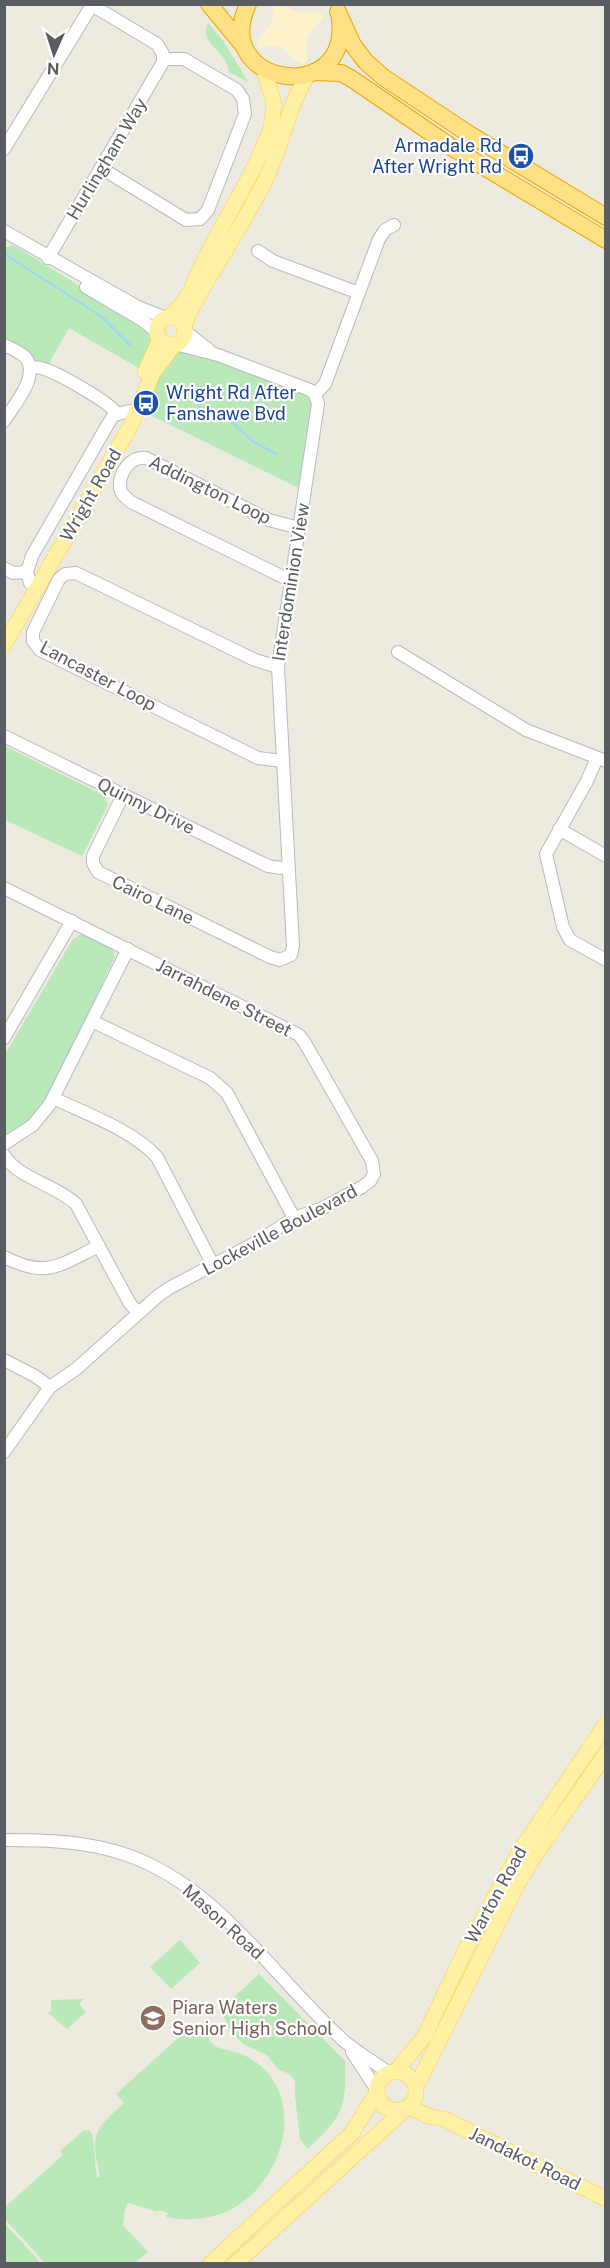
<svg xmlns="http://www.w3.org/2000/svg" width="610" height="2268" font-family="'Public Sans',sans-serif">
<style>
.green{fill:#b9e8b9}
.sand{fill:#fef2ca}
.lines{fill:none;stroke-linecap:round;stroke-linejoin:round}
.stream{stroke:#9ed4ff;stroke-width:2}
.minor-casing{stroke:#b6b9be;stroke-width:14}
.major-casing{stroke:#fecd48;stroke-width:16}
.highway-casing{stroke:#eda500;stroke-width:18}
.minor{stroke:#fff;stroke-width:12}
.major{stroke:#fff1a3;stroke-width:15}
.highway{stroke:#ffe185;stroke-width:16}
.labels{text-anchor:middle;stroke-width:4.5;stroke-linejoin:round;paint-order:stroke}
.transit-label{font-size:18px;fill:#164399;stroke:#fff;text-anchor:end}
.street-label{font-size:18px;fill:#595d62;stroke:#fff}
.education-label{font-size:18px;fill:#785e54;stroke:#fff;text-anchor:start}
</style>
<rect width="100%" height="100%" fill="#edebe0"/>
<g class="green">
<path d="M208 23 222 39 249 83 229 72C227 50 198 44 208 23Z"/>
<polygon points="13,245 144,325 155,337 142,370 69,328 48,365 36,362 7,341 5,336 5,248"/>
<path d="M178 351C205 350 280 384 309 395L314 404 299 488 142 411 154 380Z"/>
<polygon points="5,746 105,796 108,805 82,856 5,820"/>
<polygon points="83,933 112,948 115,957 48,1097 28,1123 5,1138 5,1052 7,1051 73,939"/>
<polygon points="180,1940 200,1963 171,1989 150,1967"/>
<path d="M259 1974 345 2061C347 2107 342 2117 308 2149L300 2139 295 2096V2081L291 2075 278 2069 267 2055 243 2044 229 2029 221 2009Z"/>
<polygon points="84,1999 79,2004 86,2012 67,2029 47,2012 51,2012 51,2000"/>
<path d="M207 2028C208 2051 221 2047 238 2053 249 2056 261 2065 268 2073 302 2114 279 2180 237 2206 216 2219 190 2222 166 2217L168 2213 159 2210 158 2212 128 2203 125 2209 123 2225 148 2252 135 2263H45L5 2219V2207L63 2155 60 2151 84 2130 90 2131C96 2139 94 2165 97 2177H100C91 2134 92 2132 124 2103L116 2094 187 2030Z"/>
<polygon points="4,2224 5,2224 41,2263 5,2263"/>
</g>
<path class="sand" d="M272 5C287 4 288 10 299 12 308 14 315 10 323 15V18C308 33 303 39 308 61L304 64C286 60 291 41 260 48L257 45C259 29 279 28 272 5Z"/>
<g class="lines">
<g class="stream">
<polyline points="6,255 101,316 131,346"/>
<polyline points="190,390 199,407 206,412 231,421 252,441 276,454"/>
</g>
<defs>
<g id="minor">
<polyline points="4,149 92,5"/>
<polyline points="101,168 186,220 200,219 208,210 245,114 243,99 237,90 184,59 163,59"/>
<polyline points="4,231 138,307 166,318"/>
<polyline points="258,251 273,261 359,293"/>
<polyline points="48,258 163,62 163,54 157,44 90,4"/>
<polyline points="86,287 142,320 157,332"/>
<polyline points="185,331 209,350"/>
<polyline points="175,344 218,355 310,390 315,394"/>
<path d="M4 345C11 348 20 352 25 357 41 375 14 405 4 421"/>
<path d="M30 368C34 367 39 367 44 369 58 373 111 403 117 414"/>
<polyline points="4,568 13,573 27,572"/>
<path d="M291 581 131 502C126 498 120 493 120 487 119 472 131 456 146 458L269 520 299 528"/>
<polyline points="30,583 27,572 32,556 108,424 114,415 129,411"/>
<polyline points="398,652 526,730 606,761"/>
<polyline points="278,667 255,660 76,573 65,574 59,579 33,632 33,641 40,650 258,758 283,761"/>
<polyline points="4,736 268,866 289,869"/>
<polyline points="597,758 587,781 546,854 563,927 570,940 606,960"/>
<polyline points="123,795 93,856 93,863 98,872 270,957 280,960 291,955 293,946 278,667 318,404 315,394 325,384 379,239 385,230 394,225"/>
<polyline points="559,829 606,856"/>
<polyline points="4,888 299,1035 305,1043 372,1161 374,1174 370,1181 362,1187 323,1208 294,1218 259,1241 171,1287 159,1295 76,1369 50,1387 4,1452"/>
<polyline points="92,1021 210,1078 227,1093 294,1218"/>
<polyline points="4,1038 72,921"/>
<path d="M53 1098C87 1114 132 1130 157 1157L213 1265"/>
<polyline points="4,1144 33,1125 50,1104 128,949"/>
<path d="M4 1155C17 1178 56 1185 76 1204L129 1302 138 1313"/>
<path d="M4 1257C48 1279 59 1265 99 1246"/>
<polyline points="4,1360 35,1376 50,1387"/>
<path d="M4 1840C45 1840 88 1841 127 1855 219 1887 274 1978 344 2041 358 2053 374 2062 389 2073"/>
<polyline points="352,2052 377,2090"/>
</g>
<g id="major">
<polyline points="169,317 182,305 191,290 205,258 252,172 271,129 274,104 264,70"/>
<circle cx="171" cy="331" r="14"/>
<path d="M184 326C192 303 207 282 219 261 235 235 251 208 265 181 282 146 287 107 308 75"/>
<polyline points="145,372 160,339"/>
<polyline points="4,645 130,427 153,373 174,345"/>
<polyline points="396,2071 424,2037 467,1947 518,1854 606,1724"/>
<polyline points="409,2107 428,2116 444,2119 606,2199"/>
<path d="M407 2108 397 2111 383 2106C361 2079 404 2055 416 2087"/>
<polyline points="210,2264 352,2133 377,2092"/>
<polyline points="235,2264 412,2103 416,2095 416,2087 518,1883 535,1855 606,1754"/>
</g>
<g id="highway">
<polyline points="209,4 242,44"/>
<path d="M248 4C210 86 349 107 340 21"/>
<polyline points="338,12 353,45 365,61 383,77 469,134 606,217"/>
<polyline points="314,72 341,73 352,79 456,150 606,240"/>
</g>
</defs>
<use href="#minor" class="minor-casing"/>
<use href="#major" class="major-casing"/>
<use href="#highway" class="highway-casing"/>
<use href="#minor" class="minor"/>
<use href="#major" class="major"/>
<use href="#highway" class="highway"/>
</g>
<defs>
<symbol id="bus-disc" viewBox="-11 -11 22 22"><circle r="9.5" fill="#1a4fb4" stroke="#fff"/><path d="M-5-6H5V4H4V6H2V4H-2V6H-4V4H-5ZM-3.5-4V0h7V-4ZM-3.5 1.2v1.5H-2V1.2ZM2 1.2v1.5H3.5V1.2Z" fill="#fff"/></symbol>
<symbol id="school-disc" viewBox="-11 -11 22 22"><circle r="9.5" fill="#8d6e63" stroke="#fff"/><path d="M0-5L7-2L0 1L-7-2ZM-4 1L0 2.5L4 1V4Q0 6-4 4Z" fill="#fff"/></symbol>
</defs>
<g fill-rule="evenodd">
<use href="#bus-disc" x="506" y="141" width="30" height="30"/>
<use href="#bus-disc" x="131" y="388" width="30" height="30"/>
<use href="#school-disc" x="138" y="2003" width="30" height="30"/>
</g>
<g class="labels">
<g class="transit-label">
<text x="502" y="152">Armadale Rd<tspan x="502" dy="21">After Wright Rd</tspan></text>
<text x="166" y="399" text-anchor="start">Wright Rd After<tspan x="166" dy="21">Fanshawe Bvd</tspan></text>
</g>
<g class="street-label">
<text transform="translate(107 159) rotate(-59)" y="6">Hurlingham Way</text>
<text transform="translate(210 490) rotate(26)" y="6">Addington Loop</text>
<text transform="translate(91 495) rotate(-60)" y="6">Wright Road</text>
<text transform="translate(291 582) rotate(-81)" y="6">Interdominion View</text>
<text transform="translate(98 676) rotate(28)" y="6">Lancaster Loop</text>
<text transform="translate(146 806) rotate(26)" y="6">Quinny Drive</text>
<text transform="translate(153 900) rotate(26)" y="6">Cairo Lane</text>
<text transform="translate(224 998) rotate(27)" y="6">Jarrahdene Street</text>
<text transform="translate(280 1230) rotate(-28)" y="6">Lockeville Boulevard</text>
<text transform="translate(496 1895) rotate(-61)" y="6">Warton Road</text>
<text transform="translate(223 1922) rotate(42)" y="6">Mason Road</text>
<text transform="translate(525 2159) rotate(26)" y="6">Jandakot Road</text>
</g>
<g class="education-label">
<text x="172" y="2014">Piara Waters<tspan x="172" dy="21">Senior High School</tspan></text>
</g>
</g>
<rect width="610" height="2268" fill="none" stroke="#595d62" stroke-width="12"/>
<g transform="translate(54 54) rotate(183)" stroke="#ffffff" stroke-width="4.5" paint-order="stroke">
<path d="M0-4.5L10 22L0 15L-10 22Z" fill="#595d62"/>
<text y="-9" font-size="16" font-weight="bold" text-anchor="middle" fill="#595d62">N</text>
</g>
</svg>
